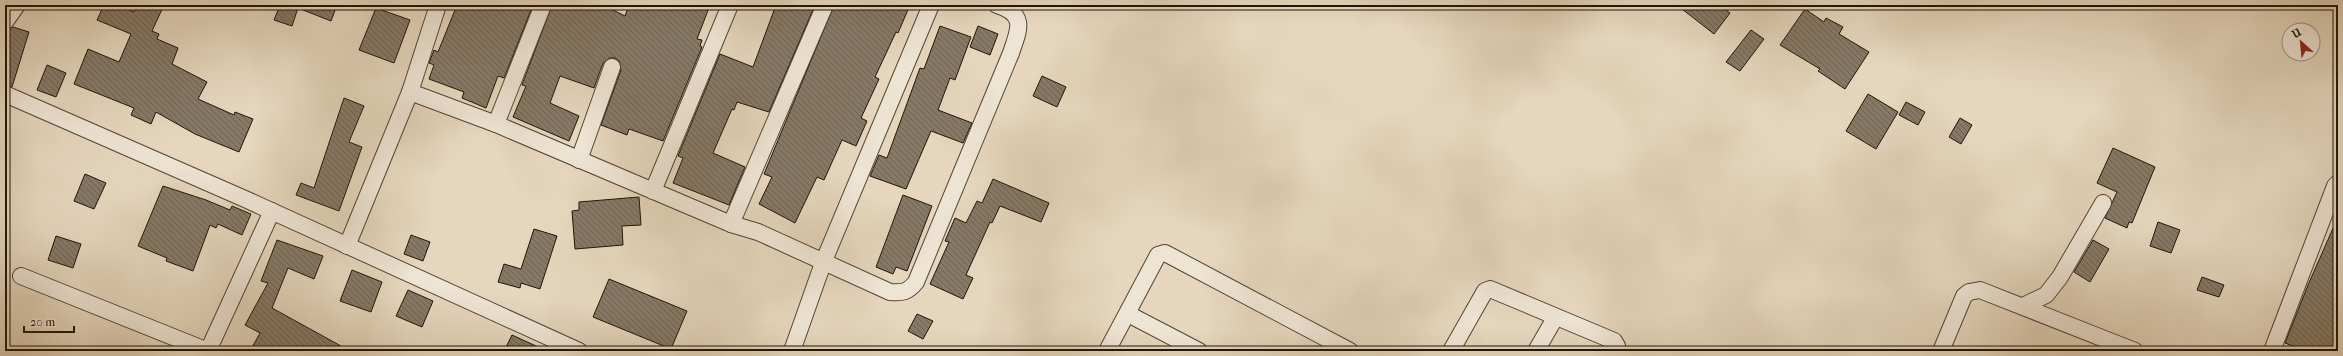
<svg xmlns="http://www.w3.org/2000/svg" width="2343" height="356" font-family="'IM FELL French Canon',serif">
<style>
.building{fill:url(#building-back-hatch);stroke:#1f1508}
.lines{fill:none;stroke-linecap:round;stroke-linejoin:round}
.street-casing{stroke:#504535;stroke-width:18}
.street{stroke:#eee4d4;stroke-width:16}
</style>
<defs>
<pattern id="building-back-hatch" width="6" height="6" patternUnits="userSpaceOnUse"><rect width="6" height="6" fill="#867966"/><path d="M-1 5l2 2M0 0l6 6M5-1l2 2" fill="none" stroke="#6d6252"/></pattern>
</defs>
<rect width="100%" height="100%" fill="#e5d6bd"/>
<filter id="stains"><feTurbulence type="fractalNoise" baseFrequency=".005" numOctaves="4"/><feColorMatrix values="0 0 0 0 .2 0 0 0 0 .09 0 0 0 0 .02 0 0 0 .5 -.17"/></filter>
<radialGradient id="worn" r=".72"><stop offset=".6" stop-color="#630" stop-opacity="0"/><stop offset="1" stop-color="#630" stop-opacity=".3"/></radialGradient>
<g class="building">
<polygon points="104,5 117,5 134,12 137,5 164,5 152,31 159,34 157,39 178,48 172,64 207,82 198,99 234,115 235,112 253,119 239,152 195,134 156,112 151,124 131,115 134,108 74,84 88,49 119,62 131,34 97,20"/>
<polygon points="280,5 337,5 331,21 298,8 292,26 274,20"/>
<polygon points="457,5 533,5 504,78 498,76 486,108 462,98 464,92 429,79 434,65 429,63 434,50 438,52"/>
<polygon points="552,5 603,5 625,16 629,5 710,5 697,39 702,40 700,46 702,47 663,141 629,129 627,135 601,125 621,70 619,61 615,58 610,58 603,63 594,88 560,76 550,103 579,116 569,141 513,117 526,86 522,85"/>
<polygon points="776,5 815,5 769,112 737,102 734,110 732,109 713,153 745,167 729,205 673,183 683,158 678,156 720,54 753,67"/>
<polygon points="834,5 910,5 898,33 896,32 875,77 879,79 861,118 867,121 856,146 842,140 824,180 817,177 795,223 759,204 772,177 764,174"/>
<polygon points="1677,5 1719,5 1730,13 1714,34"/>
<polygon points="376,8 410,20 394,63 359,50"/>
<polygon points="1805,9 1824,22 1826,18 1843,27 1839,34 1869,52 1845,89 1818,71 1820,69 1780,45"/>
<polygon points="940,26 971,37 955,80 950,78 938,110 972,123 963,143 931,131 906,189 870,176 879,155 887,158 920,68 924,69"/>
<polygon points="978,26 998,34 990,55 970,47"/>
<polygon points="13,27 29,32 12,87 5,85 5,37 7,31"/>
<polygon points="1751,30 1764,39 1740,71 1726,62"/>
<polygon points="47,65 66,73 56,97 37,90"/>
<polygon points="1042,76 1066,87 1057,107 1033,96"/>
<polygon points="1868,94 1898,112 1876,149 1846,131"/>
<polygon points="344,98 364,106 349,142 362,147 339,211 296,195 301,183 314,188"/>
<polygon points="1906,102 1925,112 1918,125 1899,115"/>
<polygon points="1960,118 1972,125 1961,144 1949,137"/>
<polygon points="2113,148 2155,167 2132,223 2129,222 2127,228 2105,218 2117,192 2097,183"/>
<polygon points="85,174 106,183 94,209 74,201"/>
<polygon points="993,179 1049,203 1041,222 1000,206 992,223 990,222 966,275 973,278 963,299 930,284 949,242 945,241 955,218 966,223 977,201 982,203"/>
<polygon points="163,186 206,200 230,210 232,206 251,214 242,235 218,224 216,228 210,225 193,271 166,261 167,258 138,246"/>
<polygon points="903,195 932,206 907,271 896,267 893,274 876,267"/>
<polygon points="639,197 641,225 622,226 623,245 575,249 572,211 579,210 579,202"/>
<polygon points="2338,217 2338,351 2306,351 2285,343 2308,285"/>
<polygon points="2158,222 2180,230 2171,253 2150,246"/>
<polygon points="534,229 557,236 540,289 521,283 520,288 498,282 504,264 521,269"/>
<polygon points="411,235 430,242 423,261 404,254"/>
<polygon points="56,236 81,244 73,268 48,260"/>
<polygon points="277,240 323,256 314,279 288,268 272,308 350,351 250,351 260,333 245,325 268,283 261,281"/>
<polygon points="2093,240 2109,249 2090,282 2074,272"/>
<polygon points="352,270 382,282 371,312 340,301"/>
<polygon points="2202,277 2224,285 2219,297 2197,290"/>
<polygon points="609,279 687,311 671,349 593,317"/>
<polygon points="408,290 433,301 422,327 396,316"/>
<polygon points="917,314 933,321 923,339 908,331"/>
<polygon points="512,335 547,351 504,351"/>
</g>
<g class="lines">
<defs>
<g id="street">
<polyline points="5,22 17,5"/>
<path d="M410 92 496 124 731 224 758 232 890 292C903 293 908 292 916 282L1011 53C1019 29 1027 15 997 5"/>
<polyline points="5,94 245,199 579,351"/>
<polyline points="496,124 543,5"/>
<polyline points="579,160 612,67"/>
<polyline points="653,191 730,5"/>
<polyline points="731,224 825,5"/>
<polyline points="347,246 410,92 438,5"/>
<polyline points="21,276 208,351"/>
<polyline points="2023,306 2046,295 2060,277 2103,203"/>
<polyline points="1128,314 1199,351"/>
<polyline points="208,351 272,211"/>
<polyline points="792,351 823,263 931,5"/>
<polyline points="1107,351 1158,255 1165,253 1350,351"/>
<polyline points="1451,351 1485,291 1490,289 1614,341 1617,346 1614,351"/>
<polyline points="1536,351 1555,318"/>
<polyline points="1941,351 1964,296 1969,292 1980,290 2135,351"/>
<polyline points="2272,351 2335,186 2338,183"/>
</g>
</defs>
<use href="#street" class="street-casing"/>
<use href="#street" class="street"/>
</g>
<rect width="2343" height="356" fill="none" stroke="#e5d6bd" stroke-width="20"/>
<rect x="6" y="6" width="2331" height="344" fill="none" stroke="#1f1508" stroke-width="2"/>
<rect x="10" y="10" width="2323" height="336" fill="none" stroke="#1f1508"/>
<g transform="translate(2301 42) rotate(333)"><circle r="19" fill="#eee4d4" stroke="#9b9182"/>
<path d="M0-3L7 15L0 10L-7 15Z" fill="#8f2418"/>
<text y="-6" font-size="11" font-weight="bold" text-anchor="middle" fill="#1f1508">U</text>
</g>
<path d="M24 326v6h50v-6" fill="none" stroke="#1f1508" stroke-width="2"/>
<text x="30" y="326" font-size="12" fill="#1f1508" stroke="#eee4d4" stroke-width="3" paint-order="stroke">20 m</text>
<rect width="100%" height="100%" filter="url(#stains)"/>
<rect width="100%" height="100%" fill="url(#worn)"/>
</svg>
